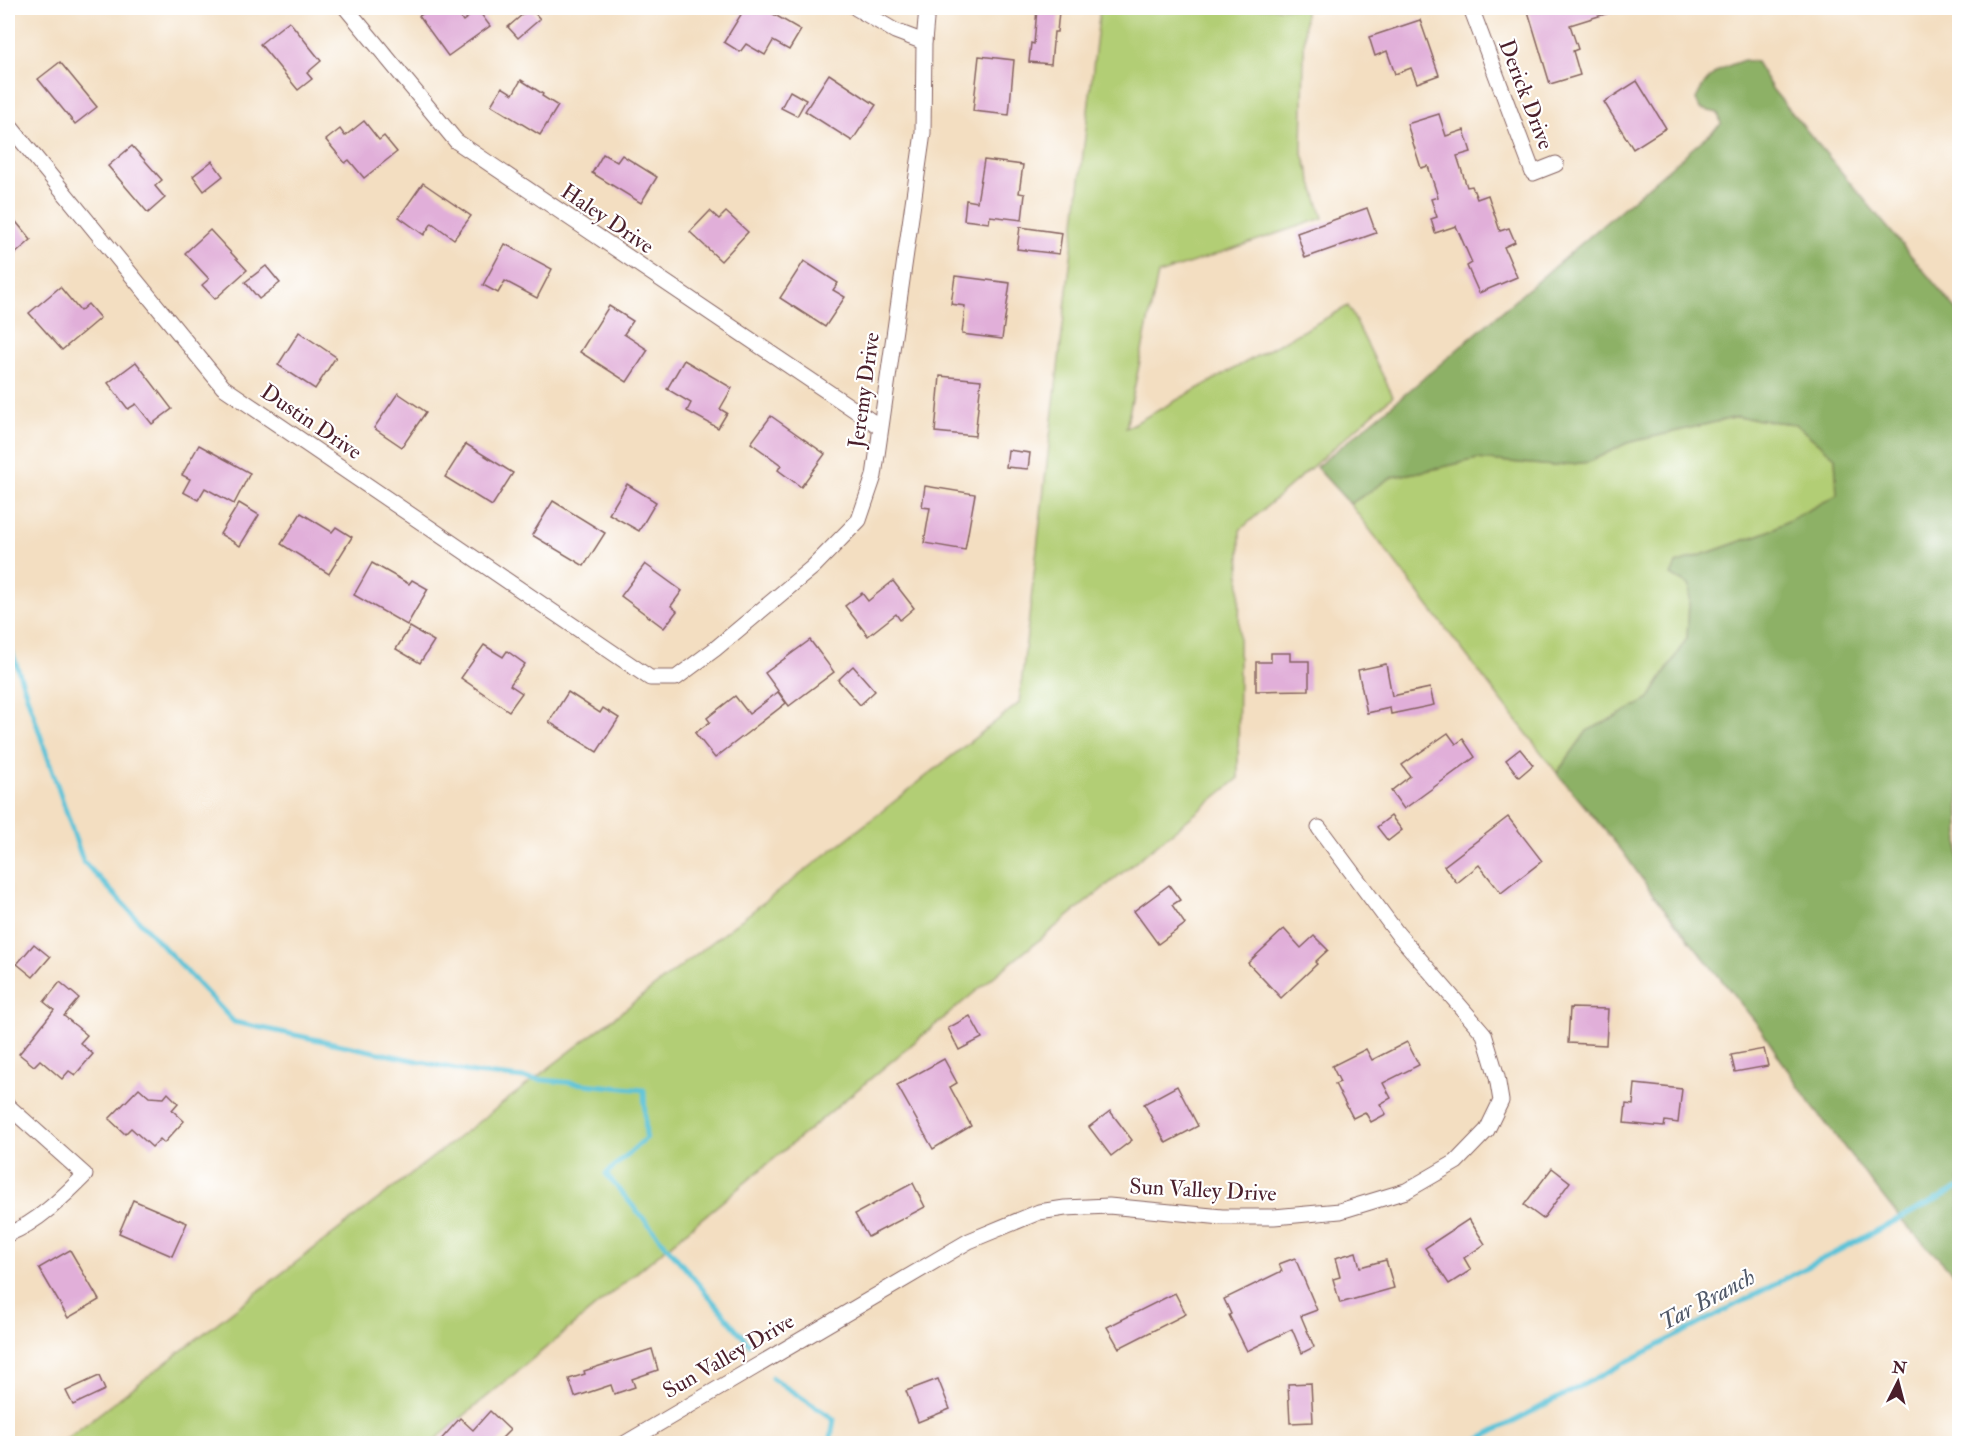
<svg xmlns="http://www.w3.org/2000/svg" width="1967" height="1451" font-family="'IM FELL Double Pica',serif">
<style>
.green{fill:#b2ce74;stroke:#7e7650;stroke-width:1.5}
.forest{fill:#8db166;stroke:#6c6848;stroke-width:1.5}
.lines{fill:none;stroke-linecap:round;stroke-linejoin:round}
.stream{stroke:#5bc3d8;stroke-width:5}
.building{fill:#e1afd9}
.street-casing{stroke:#856260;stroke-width:17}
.street{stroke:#fff;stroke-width:15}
.labels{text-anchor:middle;stroke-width:4.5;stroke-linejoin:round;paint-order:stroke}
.street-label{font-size:22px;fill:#4a1f2b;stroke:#fff}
.water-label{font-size:24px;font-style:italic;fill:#505868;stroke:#fff}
</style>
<rect width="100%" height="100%" fill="#fff"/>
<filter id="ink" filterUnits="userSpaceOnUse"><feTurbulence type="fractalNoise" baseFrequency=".0167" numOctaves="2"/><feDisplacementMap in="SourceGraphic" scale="12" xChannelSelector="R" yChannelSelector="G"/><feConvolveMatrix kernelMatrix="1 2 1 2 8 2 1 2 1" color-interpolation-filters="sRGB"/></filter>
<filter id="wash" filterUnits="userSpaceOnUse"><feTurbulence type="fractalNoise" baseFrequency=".008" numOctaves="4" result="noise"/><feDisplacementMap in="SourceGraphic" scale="24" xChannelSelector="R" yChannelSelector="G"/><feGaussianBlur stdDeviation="1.35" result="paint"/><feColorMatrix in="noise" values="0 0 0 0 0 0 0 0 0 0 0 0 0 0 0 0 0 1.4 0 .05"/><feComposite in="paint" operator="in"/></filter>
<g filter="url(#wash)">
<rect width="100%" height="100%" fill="#f3dec1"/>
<g class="green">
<polygon points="1100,8 1305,8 1302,151 1323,218 1158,274 1126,428 1348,306 1393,396 1240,530 1238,779 981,987 431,1443 60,1444 867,823 1019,703"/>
<polygon points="1737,417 1795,424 1835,457 1838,495 1767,532 1676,564 1690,586 1687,638 1648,700 1587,731 1557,773 1350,504 1391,477 1430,470 1477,459 1554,466 1589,462 1627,443"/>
</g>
<path class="forest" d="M1744 60 1756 62 1773 90 1959 313V1279L1902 1221 1809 1102 1758 1025 1654 896 1623 852 1557 773 1587 731 1648 700 1687 638 1690 586 1671 575 1676 564 1767 532 1837 495 1835 457 1795 424 1737 417 1627 443 1589 462 1554 466 1477 459 1430 470 1392 477 1350 504 1316 467 1397 401 1721 124 1718 113 1700 109 1696 99C1708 73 1718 69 1744 60Z"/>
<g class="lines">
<g class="stream">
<polyline points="8,640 83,861 234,1022 474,1073 644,1090 646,1138 606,1174 749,1344"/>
<polyline points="772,1378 834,1419 830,1444"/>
<polyline points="1470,1444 1960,1187"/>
</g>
</g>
<g id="blocks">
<g class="building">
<polygon points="432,8 454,8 463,21 478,10 490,26 448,56 419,16"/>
<polygon points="530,8 540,19 518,38 508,27"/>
<polygon points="745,8 763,8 801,30 789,50 773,41 765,55 746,44 740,52 724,42"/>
<polygon points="1527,8 1614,8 1615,11 1570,25 1578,49 1573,51 1580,75 1550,84"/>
<polygon points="1037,9 1059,11 1057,32 1054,32 1051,64 1029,62 1031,43 1034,44"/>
<polygon points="1420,20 1439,75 1417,83 1411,68 1395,74 1387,51 1375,56 1369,37"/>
<polygon points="289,21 321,61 307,73 312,79 298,90 260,44"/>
<polygon points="979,56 1014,60 1009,115 973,111"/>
<polygon points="60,62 97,107 75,124 38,79"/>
<polygon points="829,74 876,105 852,141 805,111"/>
<polygon points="521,80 543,94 542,96 558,106 540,135 491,105 502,87 513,94"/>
<polygon points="1637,81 1666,128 1633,149 1604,102"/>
<polygon points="790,91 806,100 797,116 781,108"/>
<polygon points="1439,114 1446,136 1464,130 1471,152 1457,156 1467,187 1472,186 1477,199 1488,195 1500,231 1509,228 1515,242 1504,247 1517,277 1479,293 1467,266 1472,263 1456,226 1435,233 1431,219 1437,217 1431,199 1438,197 1428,166 1421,168 1407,124"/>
<polygon points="364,121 379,140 384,136 397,152 364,178 349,160 345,163 326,140 340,129 345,136"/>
<polygon points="132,146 162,180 155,186 165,198 148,213 108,166"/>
<polygon points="603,154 617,162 622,155 657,177 641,203 592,173"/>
<polygon points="984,160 1023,165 1019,193 1025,194 1022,220 990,216 989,223 964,220 966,200 977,202"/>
<polygon points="212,161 223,176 204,191 193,176"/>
<polygon points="423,183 471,216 454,239 432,223 424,235 399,217"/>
<polygon points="1367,208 1376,233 1305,258 1297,233"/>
<polygon points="710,211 719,219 726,212 748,232 721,261 690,232"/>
<polygon points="8,212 31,240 8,260"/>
<polygon points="1020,227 1062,233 1059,254 1017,249"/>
<polygon points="210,230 247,270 215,299 202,285 209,279 185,253"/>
<polygon points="505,244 552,269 537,298 505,281 498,293 483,285"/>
<polygon points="804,261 838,283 833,290 845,297 825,327 780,298"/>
<polygon points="266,266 280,283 259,299 245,282"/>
<polygon points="955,276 1010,283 1002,339 962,334 965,306 951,304"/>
<polygon points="60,287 80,311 88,304 100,318 62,350 29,313"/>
<polygon points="609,306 633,321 624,334 648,350 627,382 580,352"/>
<polygon points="299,332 336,357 315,389 278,365"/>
<polygon points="684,360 732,388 720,409 727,413 718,428 687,411 691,403 667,389"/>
<polygon points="136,362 172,409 152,424 136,404 128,409 108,383"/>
<polygon points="940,376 981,380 975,436 935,432"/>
<polygon points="398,393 426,412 402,447 374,428"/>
<polygon points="771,416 825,454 801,487 778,470 781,465 751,443"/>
<polygon points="466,444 513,473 492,506 445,477"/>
<polygon points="199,445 250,473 234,504 205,488 198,500 183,492 190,479 182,475"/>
<polygon points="1008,450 1030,453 1028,469 1006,467"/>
<polygon points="627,484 656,502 639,531 609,514"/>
<polygon points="925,486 975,494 965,550 924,543 930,508 922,507"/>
<polygon points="553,501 605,533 584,566 532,535"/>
<polygon points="239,503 259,515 240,546 220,534"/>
<polygon points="301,513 332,532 336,527 352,537 329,574 281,544"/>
<polygon points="372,563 409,584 412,580 428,589 407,625 354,595"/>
<polygon points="645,564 682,591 671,606 677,611 664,628 621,596"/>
<polygon points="893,581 914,608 900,620 896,614 868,636 845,606 862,593 868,601"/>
<polygon points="410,627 434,641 420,663 396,649"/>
<polygon points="810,640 834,672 789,706 765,673"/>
<polygon points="484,645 503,657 507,651 525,664 510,685 522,693 509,711 461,678"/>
<polygon points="1271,653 1290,653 1290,661 1309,661 1309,690 1256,691 1256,662 1271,662"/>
<polygon points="1386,664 1392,696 1430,688 1434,705 1391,714 1390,708 1367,713 1358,670"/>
<polygon points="853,666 875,691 860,705 838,680"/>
<polygon points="568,692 600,713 603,708 619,718 597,752 549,722"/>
<polygon points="778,692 786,703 715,758 695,733 710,722 707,718 735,696 749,714"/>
<polygon points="1448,733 1456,744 1463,739 1475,757 1404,809 1391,791 1410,776 1402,765"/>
<polygon points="1520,749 1533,765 1519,777 1506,760"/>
<polygon points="1391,816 1402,830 1388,841 1377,827"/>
<polygon points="1508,817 1542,861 1501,893 1479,865 1457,883 1444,866"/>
<polygon points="1169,885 1180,900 1172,905 1185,924 1158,944 1134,911"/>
<polygon points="1284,929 1301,948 1314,936 1328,950 1315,962 1317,964 1281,998 1248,963"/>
<polygon points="34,944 50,957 33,977 17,964"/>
<polygon points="60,982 79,998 64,1016 87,1035 80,1043 93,1054 75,1075 69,1071 62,1079 40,1060 34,1066 19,1054 54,1010 44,1002"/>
<polygon points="1570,1008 1608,1009 1606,1045 1568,1043"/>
<polygon points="970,1016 982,1038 959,1050 948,1028"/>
<polygon points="1407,1042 1419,1065 1383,1083 1391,1098 1380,1104 1386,1114 1371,1122 1365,1112 1353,1118 1335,1084 1340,1082 1332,1066 1366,1049 1372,1060"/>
<polygon points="1764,1049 1768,1066 1735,1072 1731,1055"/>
<polygon points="944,1059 957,1083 950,1087 971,1126 933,1149 897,1085"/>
<polygon points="1635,1084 1682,1089 1678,1123 1665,1121 1664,1127 1624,1123 1626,1104 1633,1105"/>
<polygon points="1177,1086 1198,1126 1166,1143 1144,1104"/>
<polygon points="139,1088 149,1097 164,1098 168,1093 178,1103 172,1110 184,1121 164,1143 160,1139 152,1147 131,1128 125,1134 109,1119"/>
<polygon points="1110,1111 1132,1140 1111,1156 1089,1127"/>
<polygon points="1552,1168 1570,1182 1543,1219 1524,1205"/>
<polygon points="913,1183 925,1207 868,1237 855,1214"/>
<polygon points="133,1200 187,1223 172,1256 119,1233"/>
<polygon points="1469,1219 1485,1244 1464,1258 1471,1270 1449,1284 1425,1248"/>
<polygon points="70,1250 99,1300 68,1318 39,1268"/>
<polygon points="1356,1252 1360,1267 1386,1260 1394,1288 1340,1303 1333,1279 1340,1277 1335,1258"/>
<polygon points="1295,1258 1317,1310 1301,1316 1314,1347 1302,1353 1292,1329 1247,1351 1229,1315 1231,1314 1224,1299 1282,1271 1279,1264"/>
<polygon points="1175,1293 1186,1314 1119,1348 1107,1327"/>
<polygon points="652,1349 658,1370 632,1379 635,1387 614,1394 611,1385 575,1397 569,1379 585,1374 584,1371"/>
<polygon points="99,1376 105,1390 73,1405 66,1391"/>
<polygon points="938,1379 950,1409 918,1422 906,1391"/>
<polygon points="1311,1383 1313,1422 1290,1423 1288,1384"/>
<polygon points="490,1411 510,1430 497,1443 438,1443 460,1418 473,1430"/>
</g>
</g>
</g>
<g filter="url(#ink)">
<use href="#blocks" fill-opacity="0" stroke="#856260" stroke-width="1.5"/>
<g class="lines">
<defs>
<g id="street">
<polyline points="346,8 456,141 880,427"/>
<polyline points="856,8 895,31 924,42"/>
<polyline points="1471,8 1533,173 1556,164"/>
<polyline points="8,124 223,387 650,678 676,678 715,649 813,567 859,520 874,476 923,133 924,42 927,8"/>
<path d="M8 1106 85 1175C62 1198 37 1223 8 1234"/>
<polyline points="624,1444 969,1241 1039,1212 1065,1208 1109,1206 1222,1217 1274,1217 1340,1211 1406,1191 1456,1162 1487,1130 1501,1101 1497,1077 1484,1034 1397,933 1319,828"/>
</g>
</defs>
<use href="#street" class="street-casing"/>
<use href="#street" class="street"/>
</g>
</g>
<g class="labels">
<g class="street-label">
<text transform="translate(1527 94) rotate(69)" y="8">Derick Drive</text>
<text transform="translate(608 218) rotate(34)" y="8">Haley Drive</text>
<text transform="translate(863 390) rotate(-82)" y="8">Jeremy Drive</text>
<text transform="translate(312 421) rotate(34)" y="8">Dustin Drive</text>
<text transform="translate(1203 1189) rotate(3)" y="8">Sun Valley Drive</text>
<text transform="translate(728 1355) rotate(-30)" y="8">Sun Valley Drive</text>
</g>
<g class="water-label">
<text transform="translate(1707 1299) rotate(-28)" y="8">Tar Branch</text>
</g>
</g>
<rect width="1967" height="1451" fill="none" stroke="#fff" stroke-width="30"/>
<g transform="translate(1898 1382) rotate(6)" stroke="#ffffff" stroke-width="4.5" paint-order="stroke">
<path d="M0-4.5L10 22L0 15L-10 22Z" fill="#4a1f2b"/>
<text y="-9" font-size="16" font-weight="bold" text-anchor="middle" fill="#4a1f2b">N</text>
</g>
</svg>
